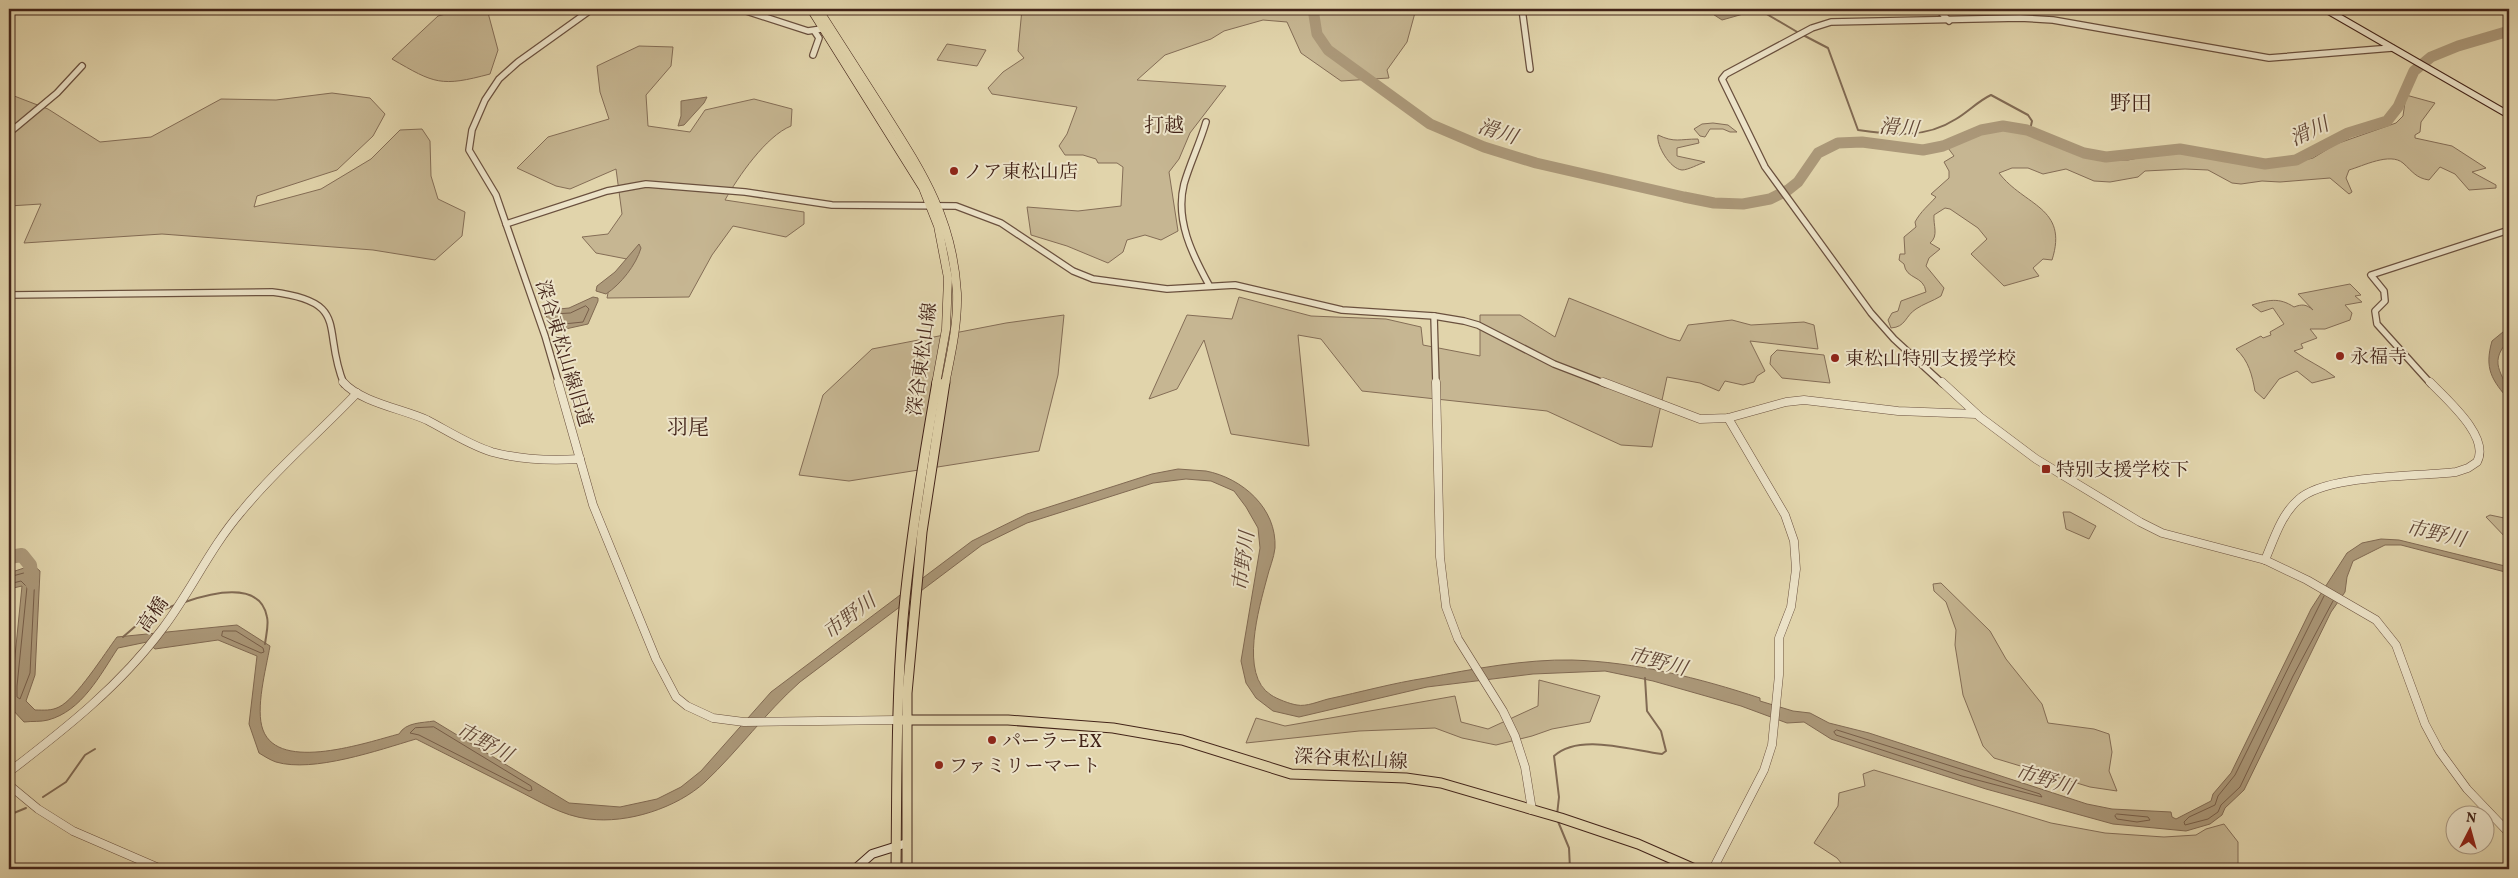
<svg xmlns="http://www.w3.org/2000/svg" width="2518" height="878" font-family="Vollkorn,'Noto Serif JP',serif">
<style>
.green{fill:#c6b692;stroke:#846d56}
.water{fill:#ab9879;stroke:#816a53}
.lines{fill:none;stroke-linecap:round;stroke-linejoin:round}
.shore{stroke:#775e49;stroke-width:1}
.stream{stroke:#816a53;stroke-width:2}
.river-far1{stroke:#ab9879;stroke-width:11}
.river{stroke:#ab9879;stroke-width:14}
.tertiary-far1-casing{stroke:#6a503e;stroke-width:8}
.tertiary-casing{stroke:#6a503e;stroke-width:9}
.secondary-far1-casing{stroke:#432419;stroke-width:8}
.secondary-casing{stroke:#432419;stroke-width:10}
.primary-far1-casing{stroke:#432419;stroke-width:9}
.primary-casing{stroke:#432419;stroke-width:11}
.tertiary-far1{stroke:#ece3c8;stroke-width:5.5}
.tertiary{stroke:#ece3c8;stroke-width:8}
.secondary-far1{stroke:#ece3c8;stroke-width:6}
.secondary{stroke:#ece3c8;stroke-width:8}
.primary-far1{stroke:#e1d4ab;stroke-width:8}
.primary{stroke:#e1d4ab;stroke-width:9}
.poi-dot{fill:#8f2418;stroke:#ece3c8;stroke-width:2}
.labels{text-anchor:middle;stroke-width:4;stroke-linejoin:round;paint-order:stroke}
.poi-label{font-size:19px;fill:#432419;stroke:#ece3c8;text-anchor:start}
.street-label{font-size:19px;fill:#432419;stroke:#ece3c8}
.neighbourhood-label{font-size:20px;fill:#432419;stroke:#ece3c8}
.water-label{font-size:20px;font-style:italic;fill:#624736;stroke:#ece3c8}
.quarter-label{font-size:21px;fill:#432419;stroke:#ece3c8}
</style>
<rect width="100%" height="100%" fill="#e1d4ab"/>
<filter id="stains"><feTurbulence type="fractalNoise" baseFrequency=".004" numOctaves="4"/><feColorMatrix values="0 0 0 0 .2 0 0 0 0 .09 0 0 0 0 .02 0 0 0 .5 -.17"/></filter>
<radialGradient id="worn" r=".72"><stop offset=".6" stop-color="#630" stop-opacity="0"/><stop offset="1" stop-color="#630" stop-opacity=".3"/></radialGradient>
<g class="green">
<path d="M465 9H487L498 50 490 74C441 87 435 84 392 59L438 16Z"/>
<polygon points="1022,9 1416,9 1407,42 1387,70 1389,78 1341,81 1301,53 1287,22 1263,20 1224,31 1211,39 1165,55 1137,80 1226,86 1190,133 1179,159 1169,172 1178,231 1161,240 1145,235 1127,240 1123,252 1108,263 1067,246 1031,235 1027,207 1078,211 1121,206 1123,167 1117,163 1098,163 1096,159 1083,155 1065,155 1059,146 1067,134 1077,107 992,94 988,88 1003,72 1024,58 1018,51"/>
<polygon points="947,44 986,50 977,66 937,60"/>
<path d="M639 46 673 47 671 66 646 95 648 126 690 132 705 110 754 99 792 109 791 126C766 136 738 177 725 200L804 212V224L786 237 733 226 712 255 689 297 607 298 610 283 632 260 596 253 582 237 608 234 622 214 616 169 570 189 556 186 517 168 548 137 609 119 600 92 597 66Z"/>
<polygon points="332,93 370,98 385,114 373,136 337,170 257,196 254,207 321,189 371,159 400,130 422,129 430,141 431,176 438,199 465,212 462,236 435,260 373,250 162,234 24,243 41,204 9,206 9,94 48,109 100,142 151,137 221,99 276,100"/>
<path d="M2406 95 2435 103 2421 122 2420 132 2415 135V138L2452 146 2486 168 2472 172 2496 185V188L2469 190 2455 174 2440 167 2429 180C2416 178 2413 172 2403 163 2390 152 2363 166 2349 170L2346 178 2352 192 2349 194 2330 178 2280 182 2262 181 2241 184 2232 183 2208 170 2185 169 2145 171 2138 177 2110 182 2094 181 2066 169 2043 174 2028 168H2012L1999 173C2024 206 2069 207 2052 260L2043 259 2033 268 2039 276 2004 286 1971 254 1987 239 1978 228 1950 209 1945 208 1934 215C1933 225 1939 236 1930 243L1940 249 1929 258 1926 266 1944 288 1941 296C1933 301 1923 304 1916 309 1905 316 1906 327 1891 328L1888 320 1892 313 1898 311 1901 301 1926 292C1924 275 1906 280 1904 264L1899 260 1900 254H1905L1904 237 1916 227 1915 222C1921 211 1928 206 1936 197L1931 194 1949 178V171L1944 162 1954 156 1948 148 1960 139 1973 134 1988 129 2000 128 2033 133 2075 151 2107 160H2128L2172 151H2189L2250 166 2284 165 2313 158 2336 144 2396 123 2403 116Z"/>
<polygon points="1713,123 1728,125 1737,132 1730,132 1723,129 1710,129 1705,137 1700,136 1694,129 1702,124"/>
<path d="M1658 135C1675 143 1679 139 1698 139L1699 143 1677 148V156L1705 162C1699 164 1688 170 1682 170 1670 169 1656 145 1658 135Z"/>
<path d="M2350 284 2361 295 2355 296 2362 302 2345 305 2352 313 2350 320 2325 329H2310L2317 338 2301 344 2303 348 2294 351C2307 361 2323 367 2335 377L2312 383 2297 371 2279 379 2264 399 2255 391C2252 375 2249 361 2236 349L2261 336 2263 338 2271 335 2270 332 2284 324 2273 308 2261 312 2252 305C2268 300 2279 297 2294 307 2302 304 2306 304 2313 310L2298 294Z"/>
<polygon points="1239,297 1311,316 1386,319 1421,327 1423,345 1480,356 1480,315 1520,315 1555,337 1569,298 1669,338 1680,341 1688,325 1732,320 1751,325 1804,322 1814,325 1818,349 1750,341 1765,371 1757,376 1754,382 1743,385 1725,381 1719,391 1700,383 1667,377 1652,447 1621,445 1547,411 1362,391 1321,339 1298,335 1309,446 1231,434 1204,340 1177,389 1149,399 1187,315 1232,319"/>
<polygon points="1064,315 1058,375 1039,451 849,481 799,475 823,395 872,349 1006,323"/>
<polygon points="1777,350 1824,355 1830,383 1782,378 1770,364 1771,356"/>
<polygon points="2063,512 2070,512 2096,526 2089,539 2066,529"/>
<polygon points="2490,515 2509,519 2509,541 2486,517"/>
<polygon points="1941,583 1990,631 2006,659 2042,704 2048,723 2094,729 2109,734 2112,752 2109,771 2117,791 2090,787 1994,758 1983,746 1963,695 1955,645 1956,630 1946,602 1934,591 1933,584"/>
<polygon points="1539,680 1600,696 1590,722 1552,729 1532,736 1496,745 1462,738 1435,728 1359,731 1246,743 1256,718 1285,726 1455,696 1461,722 1488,729 1538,706"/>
<polygon points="1874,770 2051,823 2105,833 2164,837 2196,835 2206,829 2224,824 2238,842 2238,869 1846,869 1837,858 1814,843 1838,806 1839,793 1865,786 1863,774"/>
</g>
<g class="water">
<polygon points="1705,9 1754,9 1754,11 1722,20"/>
<polygon points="707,97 704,103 684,125 678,126 681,116 681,101"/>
<path d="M639 244 641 248C636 265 621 284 606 294L596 291 597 286 615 272Z"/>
<polygon points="593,297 598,298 598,301 588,324 552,332 546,315 549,310 569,308"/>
<path d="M2509 327V340C2484 366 2509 376 2509 400 2492 380 2484 369 2492 341Z"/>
<path d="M1178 469C1187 470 1197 470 1206 471 1242 478 1277 508 1275 548 1274 558 1269 569 1267 578 1259 608 1239 675 1271 695 1277 699 1290 704 1297 705 1306 707 1320 701 1328 699 1361 692 1393 683 1426 678 1472 669 1526 659 1572 660 1636 662 1699 678 1760 698V701L1793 711 1810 713 1829 723 1869 733 2087 804 2112 809 2171 812 2172 817 2176 819 2211 801 2213 794 2231 773 2311 609 2347 553 2362 543 2381 539 2399 540 2509 567V573L2401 545H2385L2353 561 2347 577 2345 592 2331 612 2244 790 2225 808 2222 815 2210 824 2186 831 2113 824 1986 789 1883 756 1831 739 1804 722 1787 723 1741 706 1653 681 1605 671 1533 674 1427 687 1299 717 1273 711 1256 698 1246 683 1241 661 1260 548 1258 528 1246 507 1234 491 1211 481 1186 479 1153 483 1027 523 982 545 800 682C765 713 739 750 705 782 677 808 627 824 589 819 562 816 539 801 515 789 482 772 449 756 416 739 379 750 313 773 276 762 270 760 264 756 259 753L249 724 257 656 218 640 155 649 147 642 118 648C100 675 82 711 48 720 41 722 32 721 24 722L12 709V686L22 586 9 589V573L33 565 40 571 35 675 26 701 35 710C44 710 51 711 59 707 76 699 105 653 117 637L237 625 270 646C266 669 255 709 263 730 279 773 368 742 399 734 406 722 422 723 434 721L569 803 620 807 657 799 681 787 701 771 771 692 972 541 1027 514 1152 474Z"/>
</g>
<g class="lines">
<g class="shore">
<polygon points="586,306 589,309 583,322 554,325 553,314 570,313"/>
<polyline points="9,577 31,571 35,574 30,673 20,699 17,697 17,686 27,587 21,581 9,584"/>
<polyline points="2324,596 2235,775 2218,796 2215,805 2189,817 2184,822 2185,825 2208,819 2218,812 2221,805 2240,787 2293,676 2333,601"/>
<polygon points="223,631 236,631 263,648 264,652 261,653 222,636"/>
<polygon points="434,727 531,786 532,790 529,791 419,735 410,733 415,728"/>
<polygon points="1837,730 2040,794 2042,797 1962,776 1836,735 1834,732"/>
<polygon points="2117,814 2148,817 2150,820 2137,822 2117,819 2115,816"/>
</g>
<g class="stream">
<polyline points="1758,9 1799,33"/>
<path d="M1803 35 1828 48 1858 130C1892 135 1925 139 1956 119 1968 112 1978 101 1991 95L2028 115 2032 121 2030 130"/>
<path d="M185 602C208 594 260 579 267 617 269 625 266 635 265 644"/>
<polyline points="123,637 146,617 175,605"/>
<polyline points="43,797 66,782 85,755 95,749"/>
<polyline points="9,815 26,808"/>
<path d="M1557 815 1559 797 1554 756C1579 733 1630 750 1662 754L1666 751 1661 731 1647 711 1645 678"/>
<polyline points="1557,819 1569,848 1570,869"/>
</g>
<polyline class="river-far1" points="1313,9 1317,34 1328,50 1430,124 1484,147 1536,163 1684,197 1714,203 1743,204 1770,199 1788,190 1798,182 1818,153 1838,143 1862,142 1923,150 1943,146 1981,130 2003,126 2027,130 2084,153 2106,157 2180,149 2265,164 2296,160 2348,133 2387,121 2398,107 2414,71 2431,57 2458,46 2509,31"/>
<polyline class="river" points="9,557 22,555 30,565 32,583"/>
<defs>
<g id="tertiary-far1">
<polyline points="740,9 808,31 828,28"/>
<polyline points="1522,9 1530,69"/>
<polyline points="1938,9 1949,21"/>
<polyline points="813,55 819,38 815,32"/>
<path d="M1206 122C1200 143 1190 163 1184 184 1175 220 1192 254 1209 285"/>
<polyline points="9,133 57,93 82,66"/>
<polyline points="506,224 607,191 646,184 745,192 832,205 956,206 1001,223 1073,271 1093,279 1167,289 1235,285 1342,310 1434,316 1464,321 1478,325 1554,364 1606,384"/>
<path d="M9 295 272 292C352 302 321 329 344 384"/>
<polyline points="1434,316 1436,384"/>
<polyline points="559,384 545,336 496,195 469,150 472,130 485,100 499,79 518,62 592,9"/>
<polyline points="1943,384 1894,339 1871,313 1765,167 1722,79 1726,74 1812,28 1831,22 2020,18 2053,20 2269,58 2392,48"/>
<polyline points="2431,384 2377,324 2375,311 2385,301 2384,291 2371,275 2509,230"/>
</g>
<g id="tertiary">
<path d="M343 382C360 402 403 409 427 420 448 431 469 445 492 452 521 460 550 461 580 459"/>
<polyline points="558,382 593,505 656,659 676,697 687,706 713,718 744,722 897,720"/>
<polyline points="1436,382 1440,557 1446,607 1458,639 1503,711 1515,736 1525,767 1532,810"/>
<polyline points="1603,382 1700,419 1728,418 1786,402 1804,400 1898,411 1976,414"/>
<polyline points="1942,382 1980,417 2036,459 2140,522 2162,533 2265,560 2307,580 2376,620 2396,645 2425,724 2440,752 2467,789 2509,833"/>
<path d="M2265 560C2274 539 2281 515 2298 500 2326 474 2417 477 2456 472L2468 468 2477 462C2491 437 2446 399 2430 382"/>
<path d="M9 772C65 729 121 685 163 628 191 591 210 548 241 512 276 469 319 433 357 393"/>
<polyline points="9,785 38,809 73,831 161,869"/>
<polyline points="1713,869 1764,770 1772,745 1779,675 1779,638 1791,607 1796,569 1794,541 1785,515 1728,418"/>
</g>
<polyline id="secondary-far1" points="2325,9 2509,115"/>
<polyline id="secondary" points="855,869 872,854 907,843"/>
<g id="primary-far1">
<polyline points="811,9 923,188 938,226 948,278 946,329 936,384"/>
<path d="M818 9C840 43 862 78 884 112 922 172 953 219 957 293 958 324 951 354 945 384"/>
</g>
<g id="primary">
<polyline points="902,720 1008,720 1113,728 1182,740 1291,774 1406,778 1441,783 1561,818 1638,844 1695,869"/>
<path d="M896 869C897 786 896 702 903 619 910 540 923 461 937 382"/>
<polyline points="907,869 907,693 922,532 945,382"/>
</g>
</defs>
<use href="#tertiary-far1" class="tertiary-far1-casing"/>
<use href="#tertiary" class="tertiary-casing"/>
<use href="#secondary-far1" class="secondary-far1-casing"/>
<use href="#secondary" class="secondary-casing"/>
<use href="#primary-far1" class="primary-far1-casing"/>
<use href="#primary" class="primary-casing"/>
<use href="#tertiary-far1" class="tertiary-far1"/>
<use href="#tertiary" class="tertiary"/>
<use href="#secondary-far1" class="secondary-far1"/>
<use href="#secondary" class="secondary"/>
<use href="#primary-far1" class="primary-far1"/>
<use href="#primary" class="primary"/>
</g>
<g class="poi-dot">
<circle cx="954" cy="171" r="5"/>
<circle cx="2340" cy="356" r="5"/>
<circle cx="1835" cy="358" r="5"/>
<rect x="2041" y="464" width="10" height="10" rx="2.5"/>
<circle cx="992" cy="740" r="5"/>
<circle cx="939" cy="765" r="5"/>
</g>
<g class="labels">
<g class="poi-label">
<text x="964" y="178">ノア東松山店</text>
<text x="2350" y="363">永福寺</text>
<text x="1845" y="365">東松山特別支援学校</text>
<text x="2056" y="476">特別支援学校下</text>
<text x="1002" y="747">パーラーEX</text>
<text x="949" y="772">ファミリーマート</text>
</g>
<g class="street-label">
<text transform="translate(565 353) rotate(73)" y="7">深谷東松山線旧道</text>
<text transform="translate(921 359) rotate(-82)" y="7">深谷東松山線</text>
<text transform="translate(152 614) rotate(-55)" y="7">高橋</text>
<text transform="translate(1351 758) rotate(3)" y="7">深谷東松山線</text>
</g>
<g class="neighbourhood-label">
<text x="1164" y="132">打越</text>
</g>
<g class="water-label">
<text transform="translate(1899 127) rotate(5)" y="7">滑川</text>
<text transform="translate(1498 131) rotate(18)" y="7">滑川</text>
<text transform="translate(2309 131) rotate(-25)" y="7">滑川</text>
<text transform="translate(2436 533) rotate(13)" y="7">市野川</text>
<text transform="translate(1243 561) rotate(-83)" y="7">市野川</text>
<text transform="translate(849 616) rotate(-37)" y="7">市野川</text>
<text transform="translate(1658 661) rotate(15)" y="7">市野川</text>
<text transform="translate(485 742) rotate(28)" y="7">市野川</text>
<text transform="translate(2045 779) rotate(17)" y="7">市野川</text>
</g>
<g class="quarter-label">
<text x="2131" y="110">野田</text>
<text x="688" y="434">羽尾</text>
</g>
</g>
<rect width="2518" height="878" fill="none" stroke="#e1d4ab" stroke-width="30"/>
<rect x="10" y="10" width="2498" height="858" fill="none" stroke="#432419" stroke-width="2.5"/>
<rect x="15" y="15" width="2488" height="848" fill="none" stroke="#432419"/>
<g transform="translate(2470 830) rotate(6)"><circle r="24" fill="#ece3c8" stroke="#a89782"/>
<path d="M0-4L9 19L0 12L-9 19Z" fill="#8f2418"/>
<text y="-8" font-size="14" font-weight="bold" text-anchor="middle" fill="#432419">N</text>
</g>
<rect width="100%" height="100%" filter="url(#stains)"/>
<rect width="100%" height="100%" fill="url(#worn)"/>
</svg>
